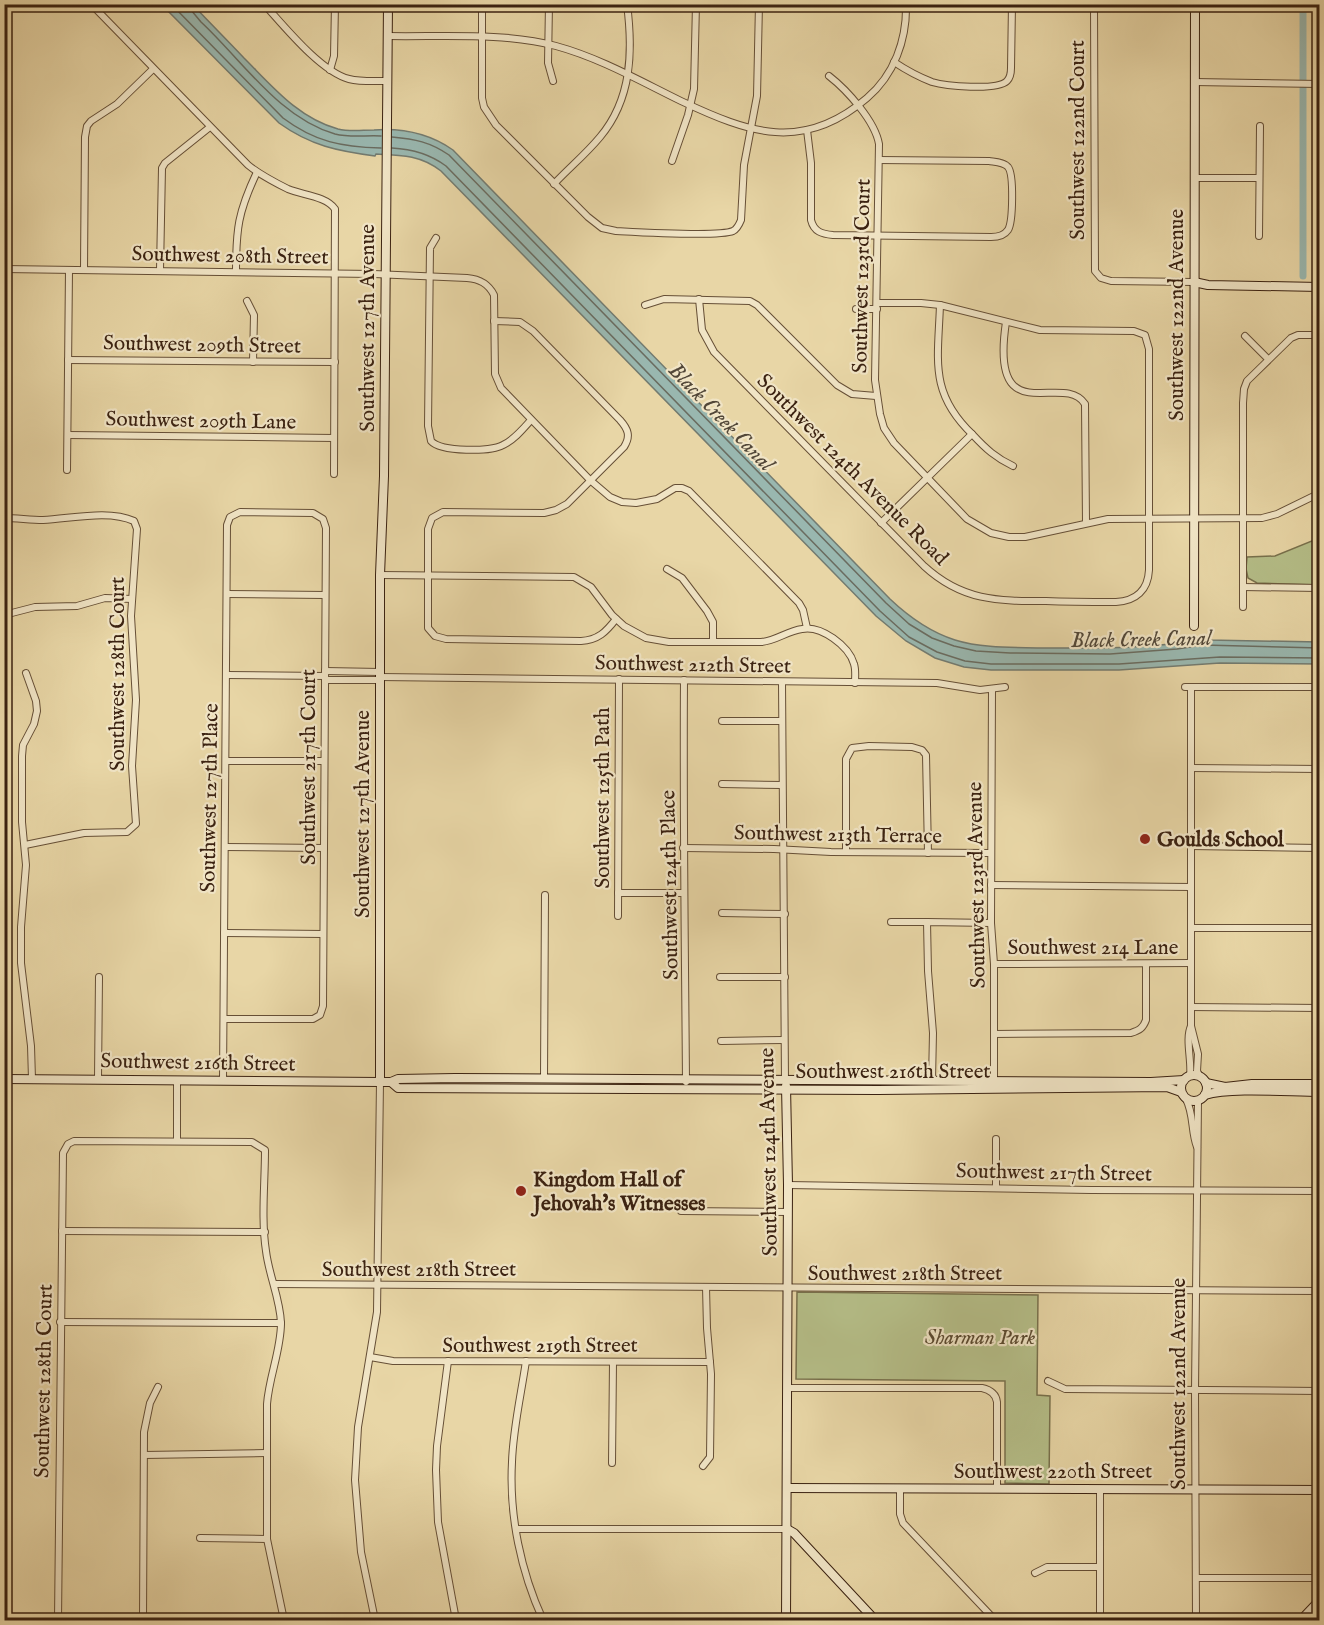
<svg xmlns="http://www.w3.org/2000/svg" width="1324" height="1625" font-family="'IM FELL English',serif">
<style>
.green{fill:#b5be88;stroke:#78704c;stroke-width:1.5}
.water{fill:#99b7af;stroke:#737b70;stroke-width:1.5}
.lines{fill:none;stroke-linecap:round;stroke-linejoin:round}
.shore{stroke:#6a6c60;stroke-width:1.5}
.canal{stroke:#99b7af;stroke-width:7}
.street-casing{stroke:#664f36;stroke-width:8}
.secondary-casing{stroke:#3b2211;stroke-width:10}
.street{stroke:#f0e4c5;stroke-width:6}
.secondary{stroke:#f0e4c5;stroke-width:8}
.poi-dot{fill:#8f2418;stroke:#f0e4c5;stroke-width:2}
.labels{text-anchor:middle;stroke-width:4.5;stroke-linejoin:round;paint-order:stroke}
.street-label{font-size:21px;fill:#3b2211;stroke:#f0e4c5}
.poi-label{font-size:21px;font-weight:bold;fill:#3b2211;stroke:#f0e4c5;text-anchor:start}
.park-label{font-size:21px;font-style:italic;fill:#5a492f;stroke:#f0e4c5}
.water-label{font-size:22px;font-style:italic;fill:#524738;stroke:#f0e4c5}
</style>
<rect width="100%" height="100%" fill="#e8d6a6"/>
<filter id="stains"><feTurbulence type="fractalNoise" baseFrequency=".00333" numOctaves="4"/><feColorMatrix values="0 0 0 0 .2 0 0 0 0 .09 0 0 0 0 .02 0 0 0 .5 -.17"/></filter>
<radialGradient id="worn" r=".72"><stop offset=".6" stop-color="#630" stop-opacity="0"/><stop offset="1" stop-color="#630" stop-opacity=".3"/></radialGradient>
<g class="green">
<polygon points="1319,538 1319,585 1257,583 1248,578 1246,569 1247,557 1275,556"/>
<polygon points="797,1292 1038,1295 1037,1395 1050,1396 1049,1484 1005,1483 1005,1381 796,1379"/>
</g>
<path class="water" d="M162 5H193C210 23 227 40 244 58 272 86 298 118 338 129 350 132 362 130 374 130 402 128 430 134 453 150L890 599C909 617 930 632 955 640 984 649 1016 647 1045 648 1098 648 1153 649 1205 639L1208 640 1319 642V664L1220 663 1119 670H991L964 667 935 658 906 641 876 616 441 171C421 155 401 155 376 154L375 156C338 151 311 146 279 123Z"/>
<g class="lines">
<g class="shore">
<path d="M171 4 283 118C315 142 342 147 381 148"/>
<path d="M190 4 191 10 201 22C242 60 279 118 335 134 351 138 366 135 381 136"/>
<path d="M392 137C415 139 430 142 449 155L886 603 909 624 932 638 954 646 976 651 1010 653 1110 654 1177 649 1203 645 1320 648"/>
<path d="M392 148C412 149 430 154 446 166L880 611 909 637 937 652 965 661 991 664H1119L1220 657 1320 658"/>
</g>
<polyline class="canal" points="1303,276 1303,4"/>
<defs>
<g id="street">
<path d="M91 4 248 165C260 175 274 182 288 189 302 195 326 196 335 209L334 474"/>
<path d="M264 4C284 26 321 72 349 79 361 82 375 81 387 81"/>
<path d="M482 4V98L484 107 496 125 588 217 602 228 616 231C635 232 719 237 733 231 737 229 739 225 741 220L744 165 757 96 759 4"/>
<polyline points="549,4 548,63 553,81"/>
<polyline points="1094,4 1095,271 1101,278 1111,281 1194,282"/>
<path d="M388 36C441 37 505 32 556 46 600 58 640 81 681 101 749 133 803 153 867 98 894 75 907 40 906 4"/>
<path d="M894 62C906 70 919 77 932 82 945 86 997 91 1007 81 1010 78 1011 72 1011 68L1012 4"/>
<polyline points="330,70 334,56 335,4"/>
<path d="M829 76C847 90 875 121 879 144L875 380 880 414 884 428 894 443 967 519 991 533 1009 537H1025L1108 519 1262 518 1277 514 1320 493"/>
<polyline points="1194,82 1320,84"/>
<path d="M807 130 811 163V220C814 232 822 234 833 235L991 237C998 237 1004 236 1008 230 1013 222 1014 174 1008 167 1004 162 995 162 989 161L879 160"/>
<polyline points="672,161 688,115 694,89 696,4"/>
<polyline points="1194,178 1259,178"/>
<path d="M554 184C569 168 586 154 600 137 632 99 633 51 627 4"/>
<polyline points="1259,236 1260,126"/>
<path d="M436 238 430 248 428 426 431 441C441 452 491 452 503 445 514 440 523 429 531 420"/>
<path d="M4 269 374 274 467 278C479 279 488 283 494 295L495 374 501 388 590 480 610 497 622 502 636 503 657 499 675 488H682L689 491 799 603 803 610 807 628"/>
<polyline points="84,270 85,137 87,126 91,121 117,104 153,69"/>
<polyline points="160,270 162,168 165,163 210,127"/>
<path d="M236 272C236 229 238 212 257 172"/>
<path d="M699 299 702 330 714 352 924 566C962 601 997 601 1046 601 1069 602 1093 602 1116 602 1136 601 1148 590 1149 570V349L1145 335 1134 331 1040 330 940 305 921 303H877"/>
<polyline points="247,301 254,315 253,362"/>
<polyline points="645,305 664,299 750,301 757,305 837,385 852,394 876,396"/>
<path d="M940 305C938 361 929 393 973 435 986 449 996 458 1013 466"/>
<polyline points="856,309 877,309"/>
<path d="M494 321 520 322 533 331 620 420C628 429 631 436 624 447L567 504 556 510 544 513 443 512 432 518 428 529V628L435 636 446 639 581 641C598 640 606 632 616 619"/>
<path d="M1006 322C989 435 1063 370 1085 404L1086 523"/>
<polyline points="1245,336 1268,359"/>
<polyline points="68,360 335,362"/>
<polyline points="1320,424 1320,466"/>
<polyline points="68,435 334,438"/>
<polyline points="67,470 69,270"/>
<path d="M4 518C17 518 30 520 43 520 70 519 108 509 134 521L137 529 131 616 136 700 132 766 136 824 127 832 84 833 25 845"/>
<polyline points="881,523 972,434"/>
<polyline points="667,569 682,578 707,611 713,622 713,642"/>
<path d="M380 575 574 577 591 587 612 615 624 626 646 638 669 642H761C776 641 787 631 802 629 821 625 849 646 854 664 856 670 855 677 855 683"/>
<polyline points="1243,587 1320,588"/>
<polyline points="227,594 325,595"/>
<polyline points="1243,607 1243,403 1244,389 1247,381 1291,338 1298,335 1320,335"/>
<polyline points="4,615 35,607 77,606 105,598 132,599"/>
<polyline points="325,671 380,672"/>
<polyline points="26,673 36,701 37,711 34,724 23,745 22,756 22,822 26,865 21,927 21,963 31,1046 32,1079"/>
<polyline points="227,675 325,676"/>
<polyline points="380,677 937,683 980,690 1005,687"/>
<polyline points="325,680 380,680"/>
<path d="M684 680C683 814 685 948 686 1082"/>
<polyline points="782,682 785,1080"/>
<polyline points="1185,687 1320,687"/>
<polyline points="992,690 991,923 994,964 994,1081"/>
<polyline points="722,721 782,721"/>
<polyline points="226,761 324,761"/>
<polyline points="1191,768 1320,769"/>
<polyline points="722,784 782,785"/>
<polyline points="1191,846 1320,848"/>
<polyline points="225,847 324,848"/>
<polyline points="683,848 774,849 831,852 991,853"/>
<polyline points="846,852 846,759 852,748 869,746 912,747 922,750 926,755 928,853"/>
<polyline points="991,885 1191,887"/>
<polyline points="618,893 684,893"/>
<polyline points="722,913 785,914"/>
<polyline points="618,916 619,679"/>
<polyline points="891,922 927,922"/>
<polyline points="1191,928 1320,928"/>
<polyline points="224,933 323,934"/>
<polyline points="994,964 1191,963"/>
<polyline points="720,977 785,977"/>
<polyline points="1191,1007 1320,1008"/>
<polyline points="1191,1026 1198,1054 1197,1071 1200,1077"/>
<path d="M994 1034 1131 1033C1140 1030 1143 1028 1146 1020V964"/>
<polyline points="721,1041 784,1040"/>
<path d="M1190 1076C1192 1061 1185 1039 1191 1026V687"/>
<polyline points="544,1078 545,895"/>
<polyline points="98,1079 99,977"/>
<polyline points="223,1080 227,525 230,517 240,512 313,513 323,519 326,528 323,1006 320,1015 313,1019 224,1019"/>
<polyline points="932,1080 933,1033 928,971 927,922 991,923"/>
<path d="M1186 1099C1194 1114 1191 1132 1197 1147"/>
<polyline points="177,1141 177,1080"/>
<polyline points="788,1185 1091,1190 1320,1191"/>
<polyline points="996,1188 996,1139"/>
<polyline points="681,1211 788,1212"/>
<polyline points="62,1231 265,1232"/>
<polyline points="275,1284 1320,1291"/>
<polyline points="60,1322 281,1323"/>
<polyline points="370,1357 393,1361 710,1362"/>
<polyline points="448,1361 437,1446 436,1470 438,1522 456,1620"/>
<path d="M526 1361C521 1395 513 1429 512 1462 509 1516 521 1572 543 1620"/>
<polyline points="1048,1381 1065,1389 1320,1391"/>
<path d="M787 1388H982C991 1390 996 1394 997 1402V1489"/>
<polyline points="144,1455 266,1453"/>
<polyline points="612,1463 613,1362"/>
<polyline points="703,1466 710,1457 711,1374 707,1328 706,1287"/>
<polyline points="900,1488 900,1514 903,1523 995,1620"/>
<polyline points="1100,1489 1100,1620"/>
<polyline points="516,1529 787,1529"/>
<polyline points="200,1538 267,1539"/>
<polyline points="1035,1573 1047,1567 1100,1567"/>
<polyline points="1197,1578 1320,1578"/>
<path d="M58 1620 63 1153 68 1144 74 1141 252 1142 265 1150C265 1183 261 1219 266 1251 269 1276 280 1298 281 1323 281 1350 269 1377 267 1404V1539L284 1620"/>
<polyline points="143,1620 144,1432 150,1403 158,1387"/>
<polyline points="375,1620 361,1552 355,1480 358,1427 377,1312 380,1082"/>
<polyline points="595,1620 601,1617"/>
<polyline points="1196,1620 1195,1391 1198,1100"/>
</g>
<g id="secondary">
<polyline points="1194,282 1208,285 1320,287"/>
<polyline points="1194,626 1195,4"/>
<circle cx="1194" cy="1088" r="13"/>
<polyline points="4,1079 380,1082 391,1082 398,1079 455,1078 1151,1082 1184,1080"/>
<polyline points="380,1082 380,575 384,476 388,4"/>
<polyline points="391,1082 398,1088 878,1090 1167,1087 1181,1092"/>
<polyline points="1206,1083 1225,1087 1252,1084 1320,1084"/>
<polyline points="786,1086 788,1185 786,1620"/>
<path d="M1205 1095C1231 1087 1289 1092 1320 1092"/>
<polyline points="787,1488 1320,1490"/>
<polyline points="787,1529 794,1533 875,1620"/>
<polyline points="1301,1620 1320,1600"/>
</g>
</defs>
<use href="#street" class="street-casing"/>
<use href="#secondary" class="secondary-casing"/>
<use href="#street" class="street"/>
<use href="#secondary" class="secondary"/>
</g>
<g class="poi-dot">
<circle cx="1145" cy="839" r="6"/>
<circle cx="521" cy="1191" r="6"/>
</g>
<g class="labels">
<g class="street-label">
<text transform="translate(1077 140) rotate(-90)" y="7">Southwest 122nd Court</text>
<text transform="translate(230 255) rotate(1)" y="7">Southwest 208th Street</text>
<text transform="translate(861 276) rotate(-89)" y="7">Southwest 123rd Court</text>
<text transform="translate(1176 315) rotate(-90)" y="7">Southwest 122nd Avenue</text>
<text transform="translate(367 328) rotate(-90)" y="7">Southwest 127th Avenue</text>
<text transform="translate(202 344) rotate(1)" y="7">Southwest 209th Street</text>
<text transform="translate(201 420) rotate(1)" y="7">Southwest 209th Lane</text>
<text transform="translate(853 469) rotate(45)" y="7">Southwest 124th Avenue Road</text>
<text transform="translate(693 664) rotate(1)" y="7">Southwest 212th Street</text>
<text transform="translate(117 674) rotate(-90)" y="7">Southwest 128th Court</text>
<text transform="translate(308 767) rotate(-90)" y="7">Southwest 217th Court</text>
<text transform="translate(209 798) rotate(-89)" y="7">Southwest 127th Place</text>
<text transform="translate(602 798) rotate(-90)" y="7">Southwest 125th Path</text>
<text transform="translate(362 814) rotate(-90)" y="7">Southwest 127th Avenue</text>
<text transform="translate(838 834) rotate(1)" y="7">Southwest 213th Terrace</text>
<text transform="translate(669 885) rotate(-91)" y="7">Southwest 124th Place</text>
<text transform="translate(976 885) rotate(-91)" y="7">Southwest 123rd Avenue</text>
<text x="1093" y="954">Southwest 214 Lane</text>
<text transform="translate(198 1062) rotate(1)" y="7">Southwest 216th Street</text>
<text x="893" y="1078">Southwest 216th Street</text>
<text transform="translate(768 1152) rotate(-91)" y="7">Southwest 124th Avenue</text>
<text transform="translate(1054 1172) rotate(1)" y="7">Southwest 217th Street</text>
<text x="419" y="1276">Southwest 218th Street</text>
<text x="905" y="1280">Southwest 218th Street</text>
<text x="540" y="1352">Southwest 219th Street</text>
<text transform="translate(43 1381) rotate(-89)" y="7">Southwest 128th Court</text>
<text transform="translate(1178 1384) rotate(-90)" y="7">Southwest 122nd Avenue</text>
<text x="1053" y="1478">Southwest 220th Street</text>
</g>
<g class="poi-label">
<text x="1157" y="846">Goulds School</text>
<text x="533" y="1186">Kingdom Hall of<tspan x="533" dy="24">Jehovah's Witnesses</tspan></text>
</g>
<g class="park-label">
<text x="980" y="1344">Sharman Park</text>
</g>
<g class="water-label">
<text transform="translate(722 416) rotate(46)" y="8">Black Creek Canal</text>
<text transform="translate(1141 638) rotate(-1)" y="8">Black Creek Canal</text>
</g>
</g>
<rect width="1324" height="1625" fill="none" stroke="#e8d6a6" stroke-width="24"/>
<rect x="6" y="6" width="1312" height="1613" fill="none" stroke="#3b2211" stroke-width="3"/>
<rect x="12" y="12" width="1300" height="1601" fill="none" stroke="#3b2211" stroke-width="1.5"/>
<rect width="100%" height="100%" filter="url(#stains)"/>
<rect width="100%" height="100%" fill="url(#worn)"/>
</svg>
